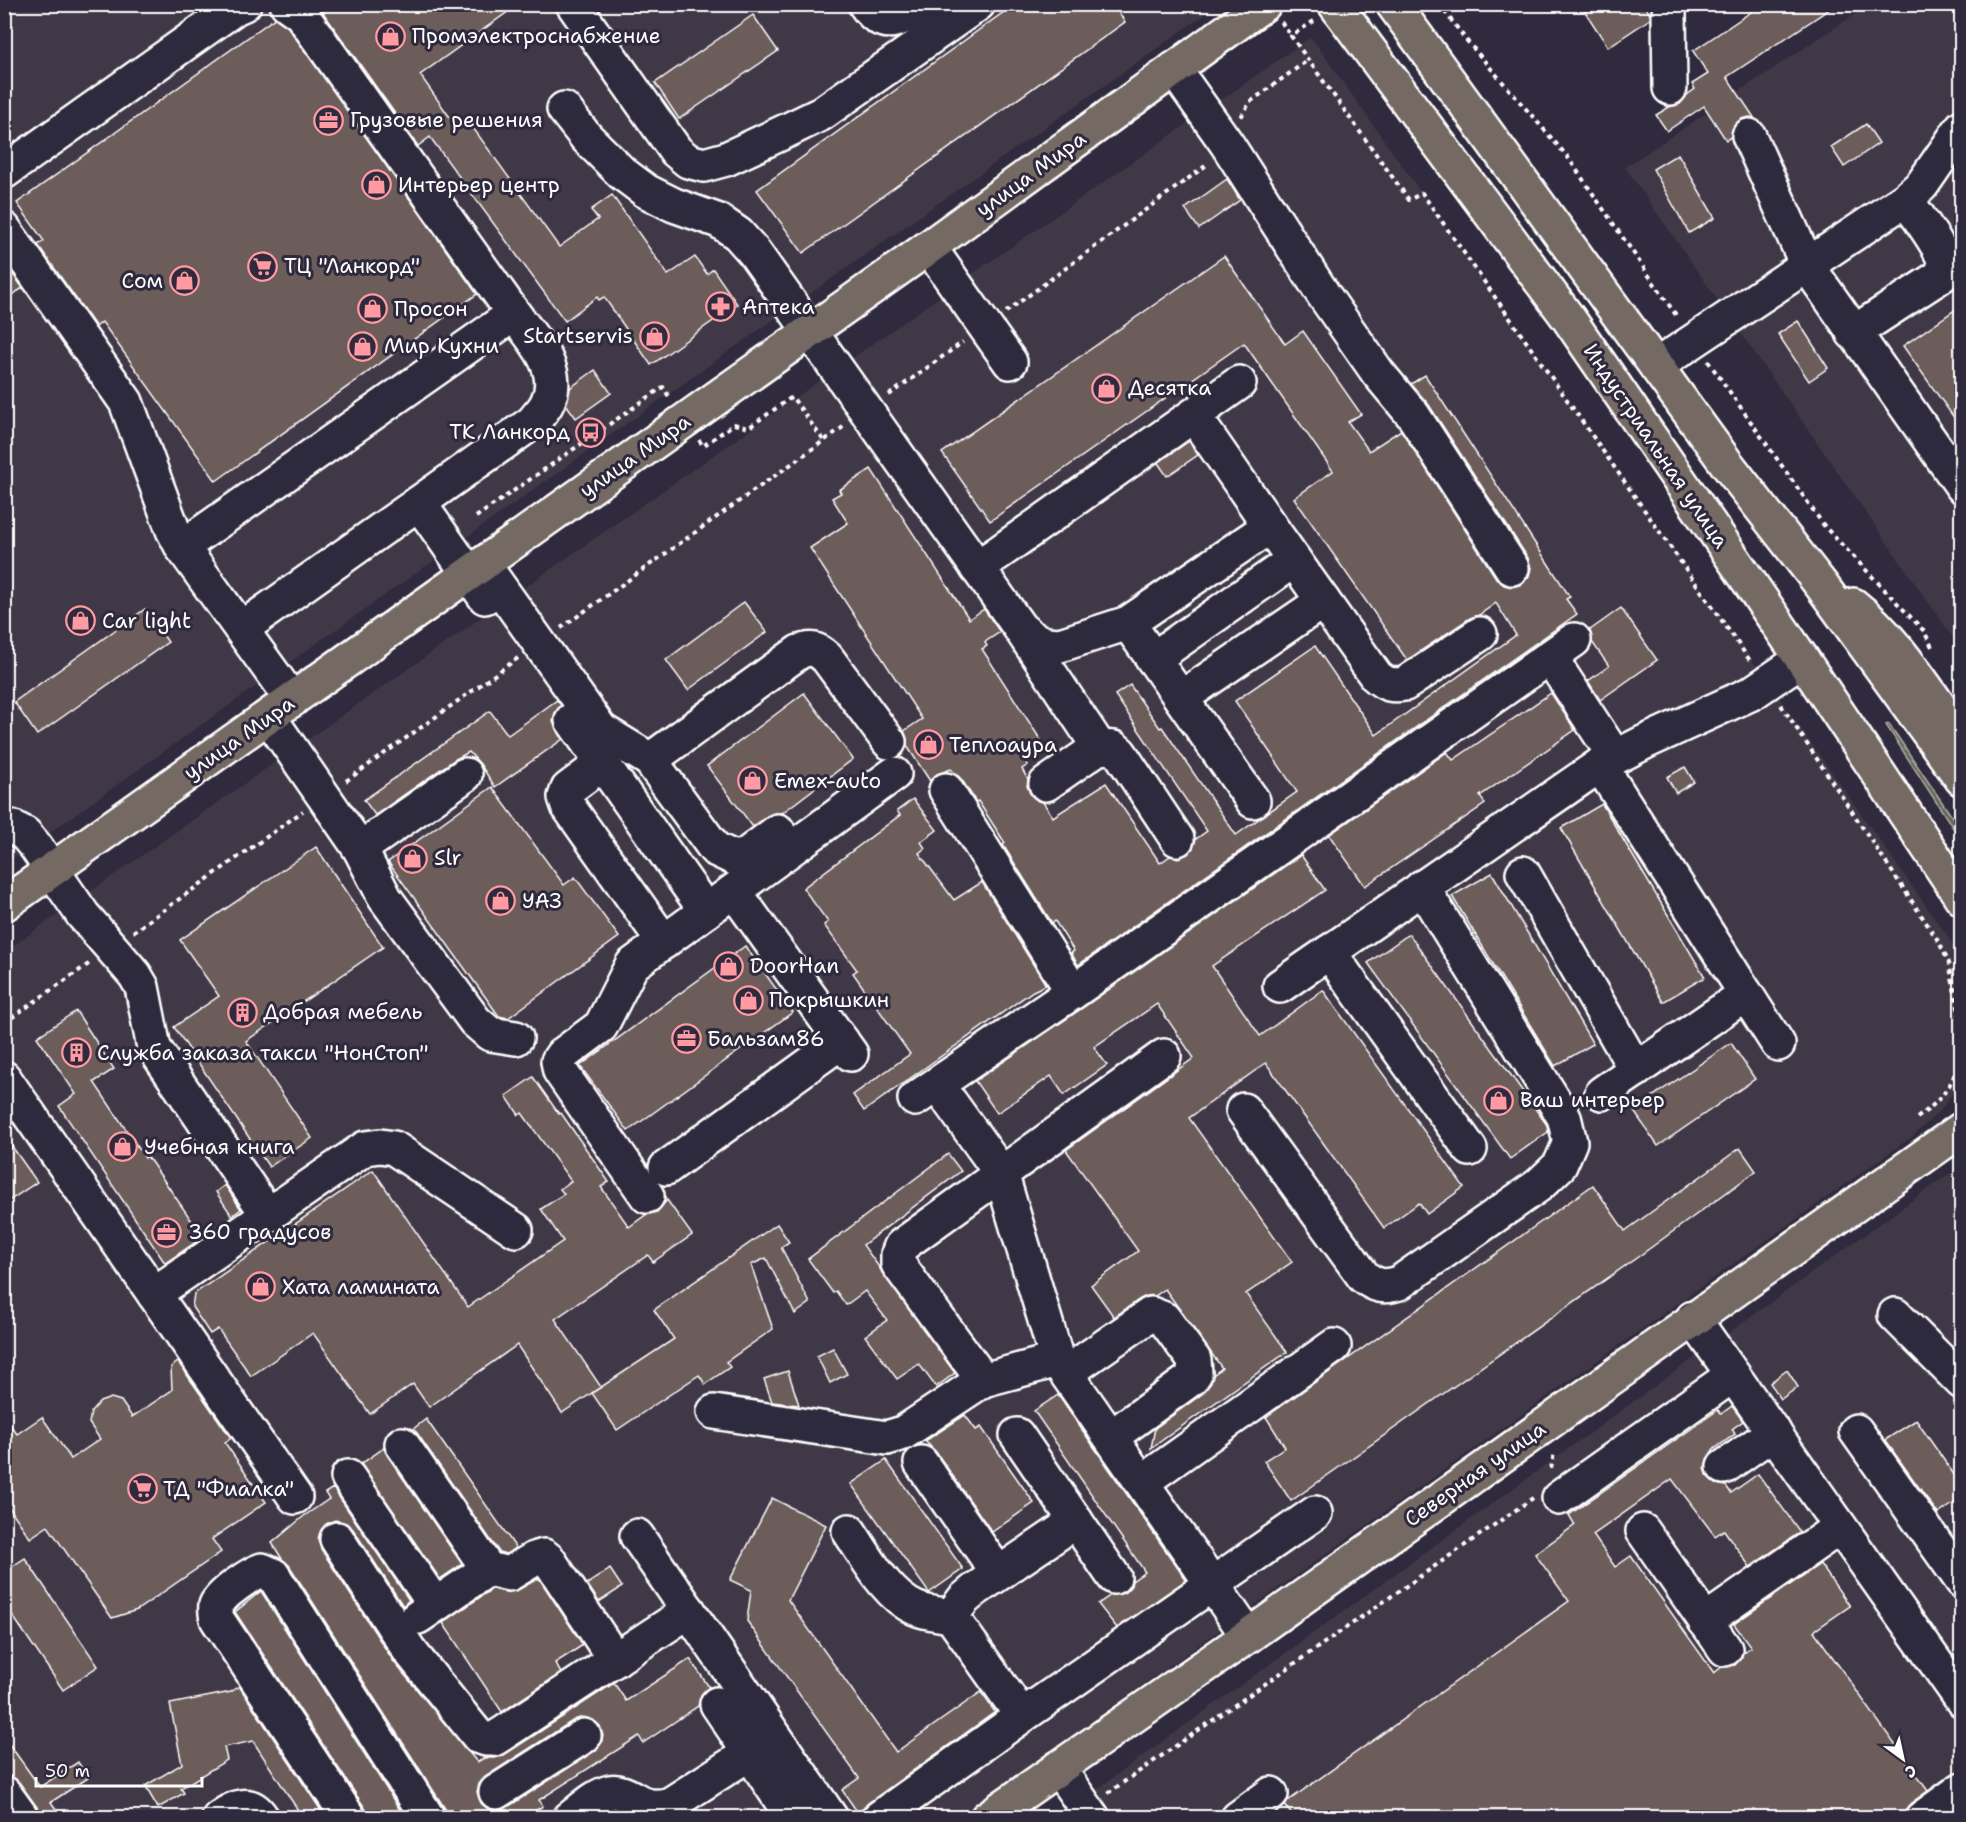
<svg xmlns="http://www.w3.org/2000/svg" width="1966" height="1822" font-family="'Shantell Sans',sans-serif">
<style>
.built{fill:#413946}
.green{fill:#656759;stroke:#b2b3ac;stroke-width:1.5}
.building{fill:#6c5c5a;stroke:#fff;stroke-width:1.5;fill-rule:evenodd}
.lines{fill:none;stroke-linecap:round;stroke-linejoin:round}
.minor-casing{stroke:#fff;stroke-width:38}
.major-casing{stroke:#fff;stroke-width:38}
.path{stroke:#fff;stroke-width:4;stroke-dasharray:4.5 4.5;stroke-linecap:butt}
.minor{stroke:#2f2a3d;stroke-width:33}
.major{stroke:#756964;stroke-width:33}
.labels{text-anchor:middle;stroke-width:6;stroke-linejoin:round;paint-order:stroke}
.poi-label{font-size:21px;fill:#fff;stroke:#2f2a3d;text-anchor:start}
.street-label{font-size:21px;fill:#fff;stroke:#2f2a3d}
</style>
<rect width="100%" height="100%" fill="#2f2a3d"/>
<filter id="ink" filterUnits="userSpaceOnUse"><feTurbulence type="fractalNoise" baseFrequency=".0167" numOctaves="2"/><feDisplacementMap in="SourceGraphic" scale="12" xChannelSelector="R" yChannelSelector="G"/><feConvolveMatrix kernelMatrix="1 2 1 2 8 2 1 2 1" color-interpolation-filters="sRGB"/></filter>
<g filter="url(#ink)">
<g class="built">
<polygon points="5,5 1218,5 5,864"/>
<polygon points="1869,5 1961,5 1961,649 1625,167"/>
<polygon points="1311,37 1951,941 1961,960 1961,1077 1957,1087 1940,1111 1913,1136 957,1817 5,1817 4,952"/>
<polygon points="1961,1168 1961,1817 1057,1818 1946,1176"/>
</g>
<polygon class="green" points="1889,724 1961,830 1961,840 1886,725"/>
<g class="building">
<polygon points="317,4 519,4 420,75 456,126 466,118 559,247 598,219 591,210 612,195 668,275 695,257 707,274 713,269 737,304 651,365 604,297 599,300 597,297 565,321 430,137 418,146"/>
<polygon points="1015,4 1113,4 1125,22 803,253 757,190"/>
<polygon points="1580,4 1644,4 1650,14 1650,19 1608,47"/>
<polygon points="1763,4 1837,4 1727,77 1755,119 1750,117 1741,119 1734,126 1731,137 1726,140 1704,106 1667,131 1656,115 1669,107 1680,104 1687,95 1695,89 1692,84 1708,74 1693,51"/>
<polygon points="753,15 778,51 679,119 655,83"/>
<polygon points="275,18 288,27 477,294 216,481 102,322 96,327 38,245 44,241 17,203"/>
<polygon points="1866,124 1879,143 1844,167 1831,147"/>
<polygon points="1678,154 1715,218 1689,233 1653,169"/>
<polygon points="1227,179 1240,200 1199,229 1185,209"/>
<polygon points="1224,256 1285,344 1303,331 1361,414 1348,422 1369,451 1401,430 1496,578 1504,585 1512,587 1522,584 1529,576 1531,568 1528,558 1429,405 1411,384 1425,375 1570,597 1566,599 1577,614 1078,965 1071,953 1074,951 1055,921 1052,923 1003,845 1005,843 978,801 976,802 962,780 951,769 937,774 930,781 907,746 907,739 904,731 922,719 810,548 848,523 832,498 841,493 839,490 871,469 969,619 984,609 1000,632 985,642 987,646 982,649 1042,742 1021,755 1028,765 1022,769 1028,780 1027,786 1031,795 1038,801 1043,802 1053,817 1106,783 1160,863 1170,856 1179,858 1188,854 1193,848 1196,839 1207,831 1115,695 1130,685 1160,728 1162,727 1236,835 1297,792 1235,701 1315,646 1376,735 1516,635 1496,603 1479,615 1470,618 1407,660 1294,498 1333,471 1244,343 990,521 942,453"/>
<polygon points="7,266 23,288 4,300 4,268"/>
<polygon points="1962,305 1962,429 1903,346"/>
<polygon points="1798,321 1828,368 1809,381 1778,334"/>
<polygon points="595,370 611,393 576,418 566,404 570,388"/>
<polygon points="1189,441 1198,455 1167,476 1158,463"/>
<polygon points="744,602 767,632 688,690 666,660"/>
<polygon points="1621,608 1657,660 1600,700 1588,681 1609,666 1592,642 1590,630"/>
<polygon points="145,609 168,642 37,735 14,702"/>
<polygon points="804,693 853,759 782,813 775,813 767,816 753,827 707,766"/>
<polygon points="1551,693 1575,730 1480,796 1485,804 1365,886 1329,835 1447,752 1453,760"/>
<polygon points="557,700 561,705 555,713 553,722 563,739 495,787 480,764 469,752 454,760 375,815 364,800 490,711 508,735"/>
<polygon points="1685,767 1694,782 1676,793 1667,777"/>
<polygon points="492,787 564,885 575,877 619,937 508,1018 499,1016 388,862"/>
<polygon points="913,799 937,830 921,842 925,848 919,853 954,900 982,882 1046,985 1033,991 864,1111 853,1095 910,1054 853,973 857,970 824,925 828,922 803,888 900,815 897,811"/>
<polygon points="1602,804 1705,977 1663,1002 1561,828"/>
<polygon points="316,847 383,947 246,1041 312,1138 269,1167 174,1027 219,996 180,940"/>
<polygon points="1301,855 1325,890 1212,966 1260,1036 1323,990 1464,1187 1427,1214 1419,1203 1384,1228 1266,1063 1189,1118 1292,1262 1246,1294 1287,1352 1151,1448 1155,1428 1202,1394 1211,1383 1213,1375 1222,1368 1165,1289 1155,1296 1148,1296 1140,1299 1114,1317 1091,1285 1138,1251 1066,1150 1194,1058 1157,1004 1094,1047 1107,1065 1064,1095 1051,1076 997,1113 975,1081 1084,1007"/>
<polygon points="1492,873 1593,1044 1555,1066 1452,896"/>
<polygon points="1409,934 1547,1125 1548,1132 1510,1159 1368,963"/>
<polygon points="745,946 793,1012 628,1131 580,1066"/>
<polygon points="76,1011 114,1069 94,1082 145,1158 147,1156 203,1237 165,1263 59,1106 76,1094 37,1037"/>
<polygon points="1731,1043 1755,1079 1658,1146 1633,1110"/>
<polygon points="533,1077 559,1114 561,1113 609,1182 601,1187 629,1227 647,1214 657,1212 667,1200 692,1235 653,1262 648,1255 555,1319 601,1387 562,1413 517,1345 429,1407 413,1384 370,1414 313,1333 251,1376 218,1329 210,1334 192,1307 194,1294 373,1170 468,1307 563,1241 541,1209 564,1194 560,1189 571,1181 522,1113 519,1115 506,1096"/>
<polygon points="4,1135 37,1182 4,1204"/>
<polygon points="1740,1148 1756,1171 1642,1254 1291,1501 1264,1461 1285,1447 1266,1417 1593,1185 1625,1231"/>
<polygon points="948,1154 961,1171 863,1245 955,1373 936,1387 919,1364 897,1379 865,1336 887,1320 865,1291 846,1305 836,1291 833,1293 808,1259"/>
<polygon points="225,1185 241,1209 232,1216 216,1192"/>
<polygon points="777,1224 789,1242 781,1247 810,1303 795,1314 766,1258 751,1265 773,1329 726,1362 730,1367 705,1384 699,1375 617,1430 592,1393 674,1339 654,1310"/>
<polygon points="833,1348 847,1374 830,1383 817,1356"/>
<polygon points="178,1362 231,1438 225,1443 266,1502 212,1539 221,1552 137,1610 112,1618 48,1526 30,1538 4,1500 4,1417 17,1434 42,1417 71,1459 100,1439 89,1423 91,1412 100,1402 111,1398 121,1401 132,1417 172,1390 171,1367"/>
<polygon points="1787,1370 1798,1387 1781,1399 1770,1383"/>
<polygon points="788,1371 799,1405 772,1402 764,1379"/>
<polygon points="1058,1395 1186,1580 1117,1628 1098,1604 1111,1595 1124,1593 1131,1586 1132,1581 1145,1572 1034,1411"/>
<polygon points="1732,1406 1743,1421 1732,1429 1735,1434 1713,1450 1707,1459 1705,1468 1708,1477 1716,1484 1726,1486 1731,1493 1758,1474 1800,1532 1750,1567 1724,1530 1715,1536 1672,1479 1593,1535 1615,1567 1631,1556 1714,1673 1722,1667 1735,1665 1742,1657 1743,1652 1751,1647 1734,1624 1820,1564 1850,1606 1814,1631 1928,1791 1911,1803 1905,1810 1904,1818 1294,1818 1285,1805 1288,1801 1569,1601 1535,1554 1575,1525 1569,1515 1718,1410 1721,1414"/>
<polygon points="965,1415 976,1430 981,1427 1034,1503 992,1532 936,1452 925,1441"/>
<polygon points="426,1419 516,1548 506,1554 499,1552 417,1433 413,1429"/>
<polygon points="1916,1420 1962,1486 1962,1498 1938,1514 1885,1440"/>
<polygon points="384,1448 387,1455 462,1564 440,1579 361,1464"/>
<polygon points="886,1460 963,1569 929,1593 851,1484"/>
<path d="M333 1488 409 1600 403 1606 353 1529 346 1523 335 1520 326 1524 321 1530 318 1539 321 1549 394 1662 477 1762 484 1758H495L504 1755 614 1683 626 1701 690 1659 709 1687 701 1695 698 1706 643 1743 639 1736 539 1800 543 1806 524 1818H451L289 1565 282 1559 272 1543 304 1516 329 1499 325 1493ZM583 1717 593 1720 600 1726 603 1736 601 1744 595 1751 506 1808 497 1811 488 1809 481 1803 477 1792 479 1784 485 1777 574 1720Z"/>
<polygon points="772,1498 826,1525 788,1600 896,1752 981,1692 995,1712 868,1803 858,1813 842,1790 859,1778 747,1621 751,1590 730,1580"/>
<polygon points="25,1558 98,1666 63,1690 4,1603 4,1572"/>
<polygon points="610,1569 622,1587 599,1602 587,1584"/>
<polygon points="539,1578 583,1645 555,1663 561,1673 502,1712 443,1623 492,1589 506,1592 518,1590"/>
<polygon points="261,1591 405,1818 368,1818 365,1808 235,1612"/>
<polygon points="239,1686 326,1818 303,1818 253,1741 224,1747 227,1760 181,1788 184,1793 158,1808 145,1786 182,1764 170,1704 231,1692"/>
<polygon points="4,1737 40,1787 78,1762 88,1778 51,1802 62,1818 41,1818 37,1807 19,1782 4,1773"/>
</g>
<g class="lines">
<defs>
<g id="minor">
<polyline points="287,4 301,14 514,314"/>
<polyline points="573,4 676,151 688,161 704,165 726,159 788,130 821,114 978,4"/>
<path d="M865 4C884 32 901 20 923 4"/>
<polyline points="1669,13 1670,88"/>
<polyline points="1174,69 1227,144 1323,294 1378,373 1413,415 1512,568"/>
<polyline points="564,109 586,137 622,173 646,191 674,205 719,221 738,234 754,252 1020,628 1032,638 1045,644 1060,645 1128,623 1270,526 1205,432"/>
<polyline points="1749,136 1807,265 1962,486"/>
<polyline points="4,172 235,8 244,4"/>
<polyline points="4,229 126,402 173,530 182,547"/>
<polyline points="929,247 1010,362"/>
<path d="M1853 333 1942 275C1943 270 1945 266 1944 261 1940 244 1916 215 1906 199"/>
<polyline points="1656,366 1906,199 1922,185 1962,127"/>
<polyline points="419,503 485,597"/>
<path d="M1270 526 1376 676C1386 685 1392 686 1405 684L1480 634"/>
<polyline points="483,564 601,730 650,760 715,849 734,858 745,856 778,831"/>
<polyline points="977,568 1239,383"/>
<polyline points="1128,623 1253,801"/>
<path d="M241 629 533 422C537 416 544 410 547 403 564 370 532 338 514 314L182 547 292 700"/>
<polyline points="1022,631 1099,747"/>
<polyline points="1550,657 1615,757"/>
<polyline points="1153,659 1294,560"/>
<polyline points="1181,698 1323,601"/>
<polyline points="269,717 360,849 385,898 475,1021 490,1034 516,1038"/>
<polyline points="572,720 706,911"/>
<path d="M650 760 799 652C812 647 817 649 827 658L889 742"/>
<polyline points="603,763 568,789 565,797 568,806 664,942"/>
<polyline points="1600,765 1746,994 1602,1093"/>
<polyline points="1046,784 1099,747 1114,748 1120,753 1177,839"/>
<polyline points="946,790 1073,992"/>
<polyline points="4,826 12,827 25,834 36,847 83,915 135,975 142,987 154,1048 268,1215"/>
<polyline points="360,849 465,775"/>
<polyline points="1523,873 1636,1070"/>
<polyline points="734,891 851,1054"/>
<polyline points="1329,952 1470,1149"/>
<polyline points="1280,986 1600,765 1645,742 1752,693 1802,659"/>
<polyline points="1746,994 1778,1044"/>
<polyline points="4,1078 295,1497"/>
<polyline points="915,1099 1073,992 1574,640"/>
<polyline points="950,1102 1001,1173 1057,1360 1248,1636"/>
<path d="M1243 1110 1364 1277C1376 1286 1384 1288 1399 1283L1539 1185 1560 1165 1570 1142 1564 1117 1422 887"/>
<polyline points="666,1168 842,1041"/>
<polyline points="647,1196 560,1071 558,1061 562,1055 601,1026 632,965 894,774"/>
<polyline points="154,1294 365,1148 380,1146 394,1148 516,1230"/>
<polyline points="1895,1315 1962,1382"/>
<polyline points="1693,1318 1962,1700"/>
<polyline points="1066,1373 1151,1314 1164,1319 1194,1360 1195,1373 1191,1379 1111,1437"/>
<polyline points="983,1380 898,1264 898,1254 901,1246 1164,1056"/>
<polyline points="714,1412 887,1438 903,1433 983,1380 1057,1360"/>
<polyline points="1856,1431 1962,1581"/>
<polyline points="1017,1435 1114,1577"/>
<polyline points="402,1444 488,1569 509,1574 534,1559 544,1556 549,1560 615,1660"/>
<polyline points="921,1463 998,1573"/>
<polyline points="1724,1467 1774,1432"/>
<polyline points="348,1477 435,1605"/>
<polyline points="1142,1482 1334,1346"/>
<polyline points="1559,1498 1733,1375"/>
<path d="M849 1531C866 1556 886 1595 915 1608 926 1613 940 1614 951 1616L1022 1716"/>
<polyline points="1643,1531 1725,1649"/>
<polyline points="637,1536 831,1818"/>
<polyline points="337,1539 409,1650 479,1737 486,1739 494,1739 502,1734 689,1611"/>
<polyline points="951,1616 964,1599 976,1589 1076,1521"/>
<polyline points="418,1617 488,1569"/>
<polyline points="1705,1621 1840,1527"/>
<polyline points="717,1704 793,1818"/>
<polyline points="1058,1768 1093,1818"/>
<polyline points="496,1792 584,1736"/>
<polyline points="4,1793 22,1818"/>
<path d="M219 1818C234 1807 250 1799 262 1818"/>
<path d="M349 1818 217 1619C216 1614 215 1610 216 1605 221 1594 250 1574 262 1570L273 1575 428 1818"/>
<path d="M570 1818C581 1810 596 1795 610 1792 624 1789 637 1803 650 1806 656 1807 662 1806 669 1805L750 1753"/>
<polyline points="879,1818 1022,1716 1315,1513"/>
<polyline points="1238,1818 1271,1794"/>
<polyline points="1922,1818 1962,1789"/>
</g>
<g id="major">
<polyline points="1335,4 1569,319 1802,659 1962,898"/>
<polyline points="1393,4 1727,464 1822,586 1962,779"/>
<path d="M1853 605C1898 640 1928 693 1962 738"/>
<polyline points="4,904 929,247 1264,4"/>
<polyline points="987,1818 1248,1636 1962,1129"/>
</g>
</defs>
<use href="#minor" class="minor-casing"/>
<use href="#major" class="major-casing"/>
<g class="path">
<polyline points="1439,4 1467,41 1567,156 1678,318"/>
<polyline points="1314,21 1291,36 1409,200 1422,193 1751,662"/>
<polyline points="1281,22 1291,36"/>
<polyline points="1241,117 1250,102 1308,60"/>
<polyline points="1006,312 1208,164"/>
<polyline points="1708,361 1825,527 1924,631 1932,647"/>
<polyline points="889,395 963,342"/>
<polyline points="699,440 703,446 734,424 748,428 792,397 824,441"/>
<polyline points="476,517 663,387 671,400"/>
<polyline points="561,628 846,425"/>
<polyline points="1781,705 1939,942 1949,963 1962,1028"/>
<polyline points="346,781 518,658"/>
<polyline points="133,932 303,811"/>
<polyline points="4,1023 90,963"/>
<path d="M1917 1118C1944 1098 1954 1084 1962 1051"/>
<polyline points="1551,1469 1554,1453"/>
<polyline points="1108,1793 1533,1498"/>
</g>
<use href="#minor" class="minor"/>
<use href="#major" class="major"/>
</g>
</g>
<defs>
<symbol id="shop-ring" viewBox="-11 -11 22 22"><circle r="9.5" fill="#2f2a3d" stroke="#ff9aa2" stroke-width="1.5"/><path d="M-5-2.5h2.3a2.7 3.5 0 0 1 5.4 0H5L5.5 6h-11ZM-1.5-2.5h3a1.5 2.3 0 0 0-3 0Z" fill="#ff9aa2"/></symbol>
<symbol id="office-ring" viewBox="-11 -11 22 22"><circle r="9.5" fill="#2f2a3d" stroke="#ff9aa2" stroke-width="1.5"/><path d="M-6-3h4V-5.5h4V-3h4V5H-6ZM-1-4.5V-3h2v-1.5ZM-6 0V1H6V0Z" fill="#ff9aa2"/></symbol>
<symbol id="supermarket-ring" viewBox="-11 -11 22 22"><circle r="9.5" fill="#2f2a3d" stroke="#ff9aa2" stroke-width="1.5"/><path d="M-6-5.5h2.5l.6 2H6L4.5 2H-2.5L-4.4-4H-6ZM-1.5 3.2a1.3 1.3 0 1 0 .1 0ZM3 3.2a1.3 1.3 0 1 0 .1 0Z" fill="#ff9aa2"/></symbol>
<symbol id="pharmacy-ring" viewBox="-11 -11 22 22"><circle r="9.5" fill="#2f2a3d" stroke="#ff9aa2" stroke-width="1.5"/><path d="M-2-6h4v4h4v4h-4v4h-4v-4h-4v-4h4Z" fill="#ff9aa2"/></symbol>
<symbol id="bus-ring" viewBox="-11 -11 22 22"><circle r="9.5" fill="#2f2a3d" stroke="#ff9aa2" stroke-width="1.5"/><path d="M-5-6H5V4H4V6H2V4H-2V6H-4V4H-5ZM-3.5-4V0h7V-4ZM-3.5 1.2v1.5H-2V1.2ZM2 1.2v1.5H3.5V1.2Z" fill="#ff9aa2"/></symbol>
<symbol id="building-ring" viewBox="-11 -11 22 22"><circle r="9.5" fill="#2f2a3d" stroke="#ff9aa2" stroke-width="1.5"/><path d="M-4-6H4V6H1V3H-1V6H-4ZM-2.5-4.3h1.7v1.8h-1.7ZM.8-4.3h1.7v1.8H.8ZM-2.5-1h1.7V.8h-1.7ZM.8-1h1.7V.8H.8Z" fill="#ff9aa2"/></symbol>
</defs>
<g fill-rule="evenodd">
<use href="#shop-ring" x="374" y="20" width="33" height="33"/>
<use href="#office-ring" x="312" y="104" width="33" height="33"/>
<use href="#shop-ring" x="360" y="168" width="33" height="33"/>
<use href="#supermarket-ring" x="246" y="250" width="33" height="33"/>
<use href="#shop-ring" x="168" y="264" width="33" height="33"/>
<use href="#pharmacy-ring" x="704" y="290" width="33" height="33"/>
<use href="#shop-ring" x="356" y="292" width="33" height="33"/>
<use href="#shop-ring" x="638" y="320" width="33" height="33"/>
<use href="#shop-ring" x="346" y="330" width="33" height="33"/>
<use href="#shop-ring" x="1090" y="372" width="33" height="33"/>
<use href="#bus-ring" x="574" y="416" width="33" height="33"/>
<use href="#shop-ring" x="64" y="604" width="33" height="33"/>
<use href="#shop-ring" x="912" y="728" width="33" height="33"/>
<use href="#shop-ring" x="736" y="764" width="33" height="33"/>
<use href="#shop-ring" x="396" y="842" width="33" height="33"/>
<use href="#shop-ring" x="484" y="884" width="33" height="33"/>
<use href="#shop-ring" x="712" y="950" width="33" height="33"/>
<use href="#shop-ring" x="732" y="984" width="33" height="33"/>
<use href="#building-ring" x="226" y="996" width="33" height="33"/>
<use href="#office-ring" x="670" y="1022" width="33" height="33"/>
<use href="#building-ring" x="60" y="1036" width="33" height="33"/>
<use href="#shop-ring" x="1482" y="1084" width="33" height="33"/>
<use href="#shop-ring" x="106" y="1130" width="33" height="33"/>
<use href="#office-ring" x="150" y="1216" width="33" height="33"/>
<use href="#shop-ring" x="244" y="1270" width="33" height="33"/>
<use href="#supermarket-ring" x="126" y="1472" width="33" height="33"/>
</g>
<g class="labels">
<g class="poi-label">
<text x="412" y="43">Промэлектроснабжение</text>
<text x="350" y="127">Грузовые решения</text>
<text x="398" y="192">Интерьер центр</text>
<text x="284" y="273">ТЦ "Ланкорд"</text>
<text x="163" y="288" text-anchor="end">Сом</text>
<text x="742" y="314">Аптека</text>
<text x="394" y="316">Просон</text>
<text x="633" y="343" text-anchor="end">Startservis</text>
<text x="384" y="353">Мир Кухни</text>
<text x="1128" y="395">Десятка</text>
<text x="570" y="439" text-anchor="end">ТК Ланкорд</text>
<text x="102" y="628">Car light</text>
<text x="949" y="752">Теплоаура</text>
<text x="774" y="788">Emex-auto</text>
<text x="434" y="865">Slr</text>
<text x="522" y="908">УАЗ</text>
<text x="750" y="973">DoorHan</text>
<text x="769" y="1007">Покрышкин</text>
<text x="263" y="1019">Добрая мебель</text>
<text x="707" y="1046">Бальзам86</text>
<text x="97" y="1060">Служба заказа такси "НонСтоп"</text>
<text x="1520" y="1107">Ваш интерьер</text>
<text x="144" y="1154">Учебная книга</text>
<text x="188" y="1239">360 градусов</text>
<text x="282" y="1294">Хата ламината</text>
<text x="163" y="1496">ТД "Фиалка"</text>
</g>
<g class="street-label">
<text transform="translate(1031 174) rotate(-36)" y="7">улица Мира</text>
<text transform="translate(1656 446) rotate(56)" y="7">Индустриальная улица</text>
<text transform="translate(635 456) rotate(-35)" y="7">улица Мира</text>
<text transform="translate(239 738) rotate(-35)" y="7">улица Мира</text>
<text transform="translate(1475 1474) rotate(-35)" y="7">Северная улица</text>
</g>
</g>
<rect width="1966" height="1822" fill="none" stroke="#2f2a3d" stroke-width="24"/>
<rect x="12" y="12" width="1942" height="1798" fill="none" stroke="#fff" stroke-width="2" filter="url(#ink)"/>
<g transform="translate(1903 1759) rotate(147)" stroke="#2f2a3d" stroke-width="4.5" paint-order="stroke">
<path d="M0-4.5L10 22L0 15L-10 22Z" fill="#ffffff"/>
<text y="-9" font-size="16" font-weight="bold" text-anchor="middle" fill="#ffffff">С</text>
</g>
<path d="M36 1777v9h166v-9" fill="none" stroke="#ffffff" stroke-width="3"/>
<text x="45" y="1777" font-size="18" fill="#ffffff" stroke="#2f2a3d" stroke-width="4.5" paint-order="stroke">50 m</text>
</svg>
